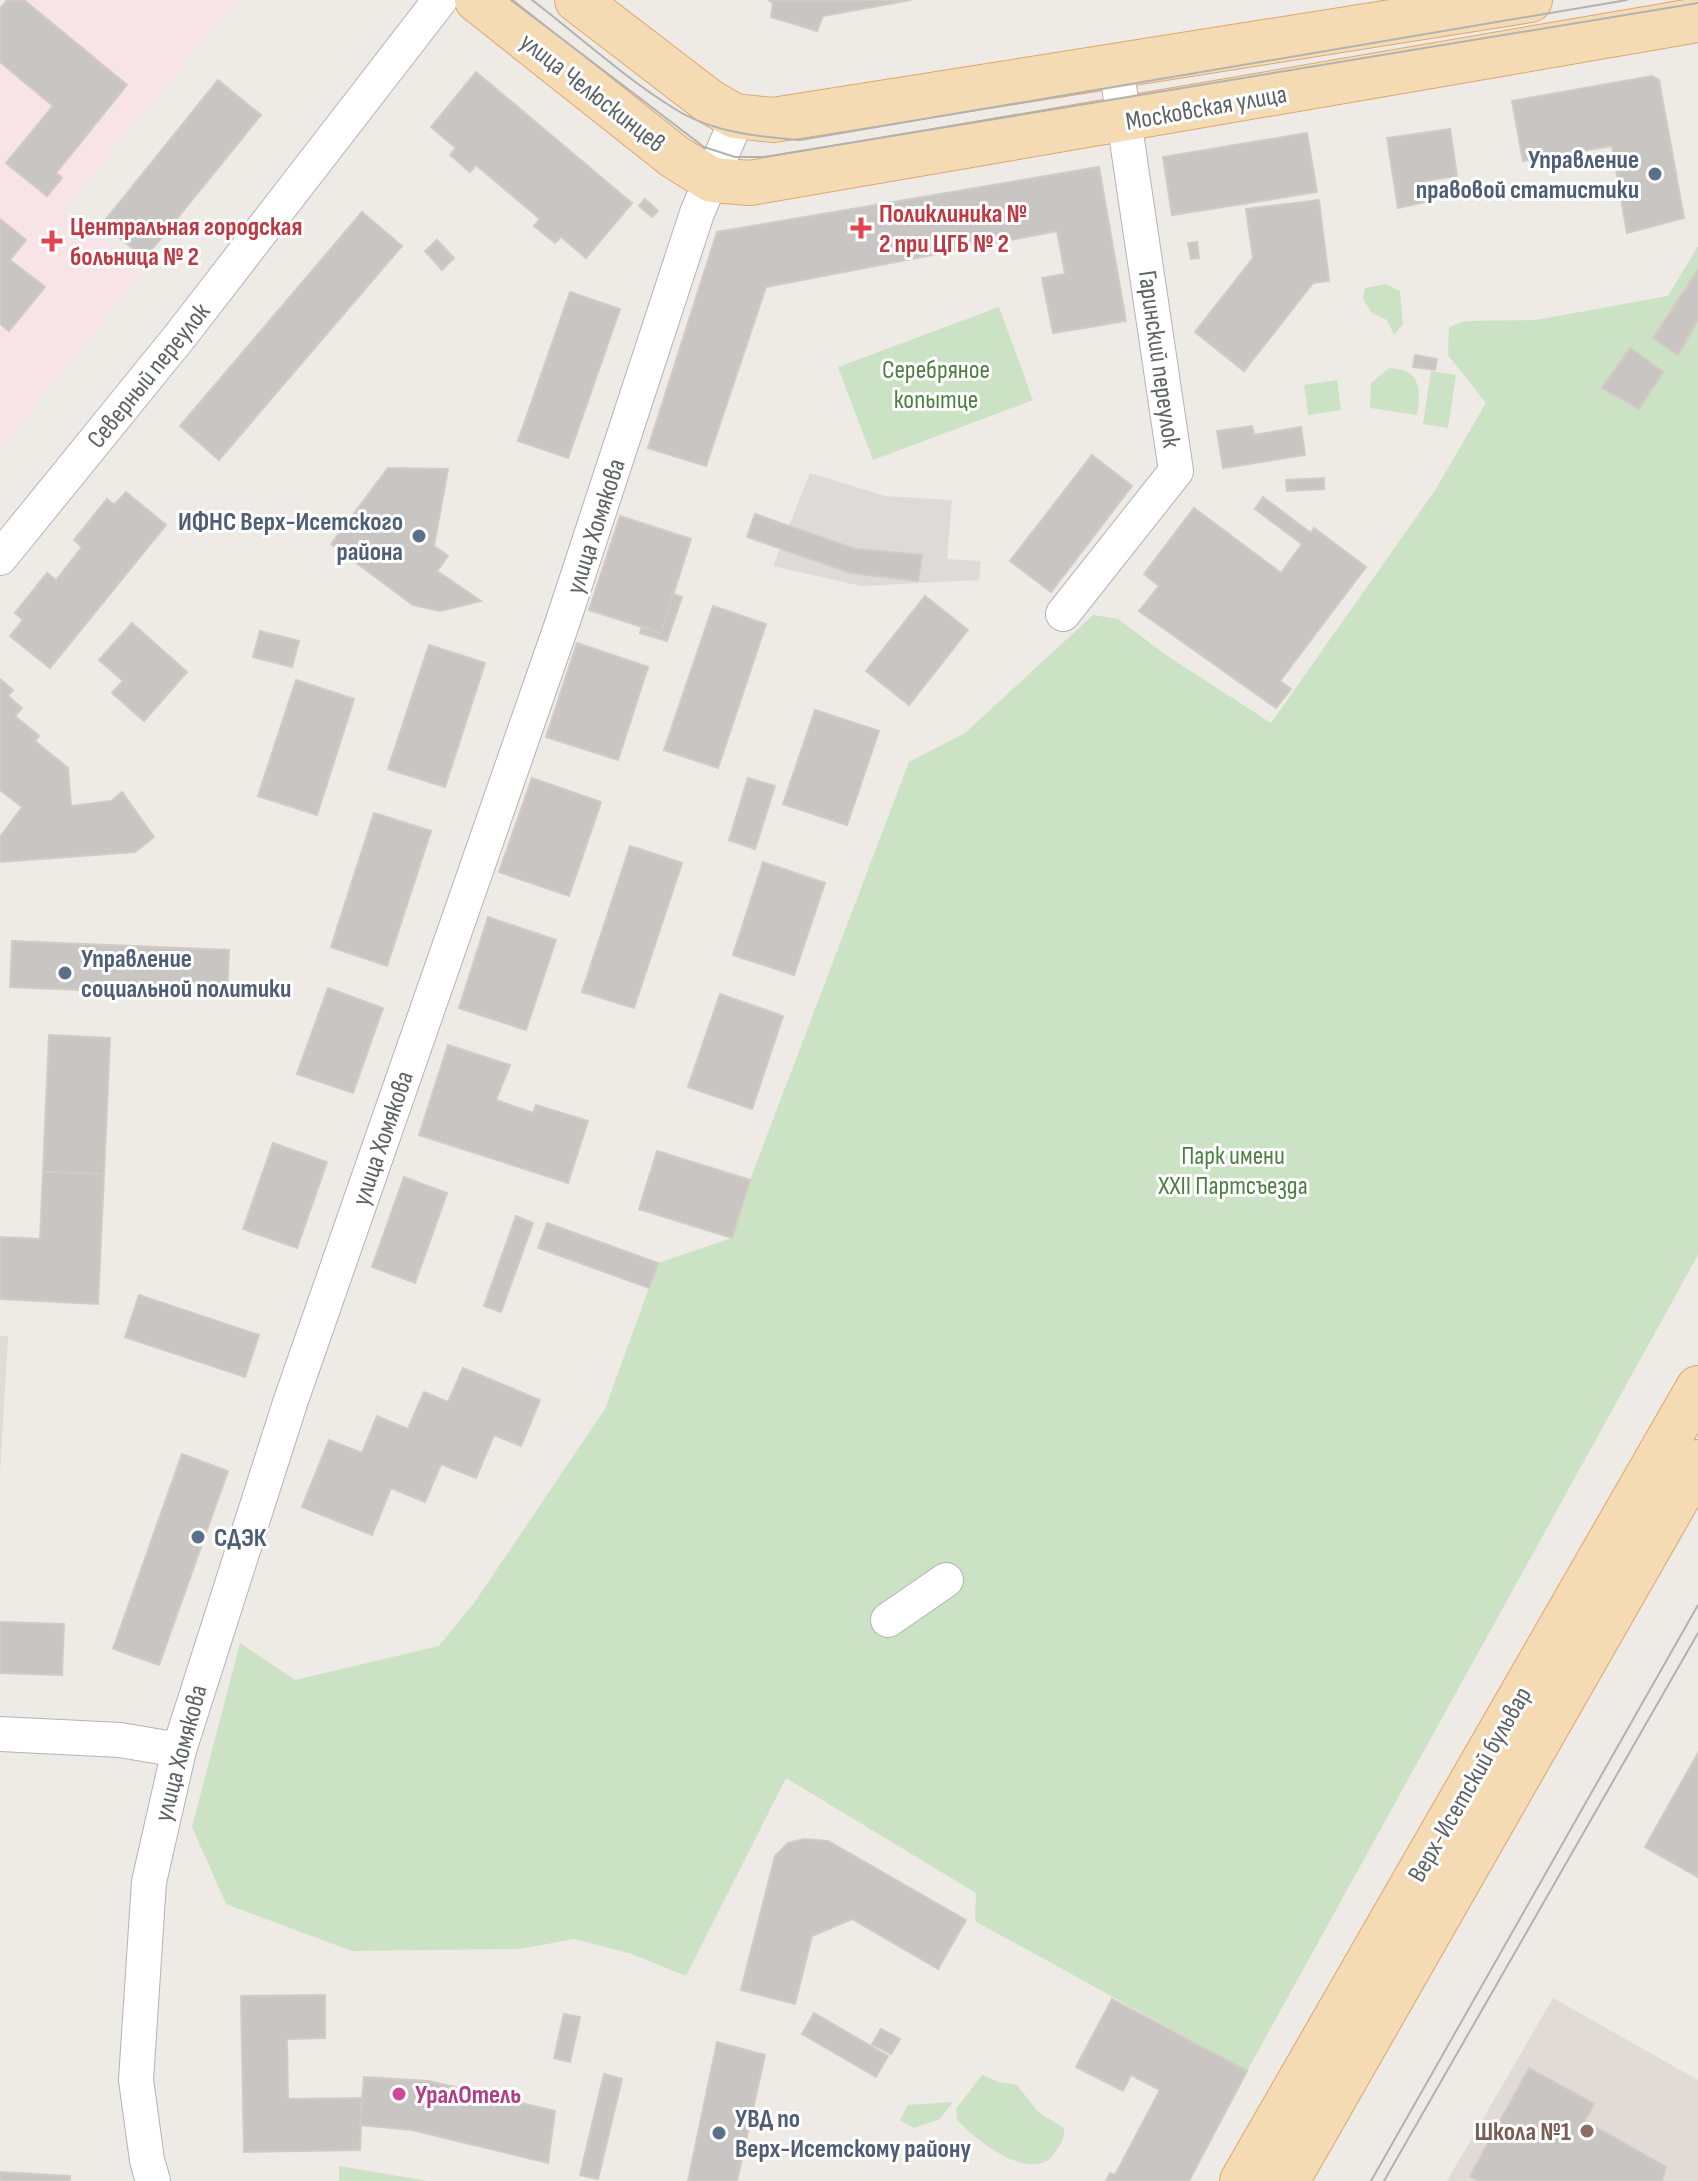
<svg xmlns="http://www.w3.org/2000/svg" width="1698" height="2181" font-family="'Sofia Sans Condensed',sans-serif">
<style>
.industrial{fill:#dddad8}
.education{fill:#e0dbd7}
.medical{fill:#f8e4e7}
.green{fill:#cce2c5}
.building{fill:#c9c5c2;stroke:#d2cbc5;stroke-width:2}
.lines{fill:none;stroke-linecap:round;stroke-linejoin:round}
.minor-casing{stroke:#b1b4b6;stroke-width:36}
.major-casing{stroke:#dfa56d;stroke-width:46}
.minor{stroke:#fff;stroke-width:34}
.major{stroke:#f5dbb4;stroke-width:44}
.tram{stroke:#b1b2b2;stroke-width:2}
.service-dot{fill:#5c6f8a;stroke:#fff;stroke-width:3}
.health-dot{fill:#e0444e;stroke:#fff;stroke-width:3}
.hotel-dot{fill:#d1479c;stroke:#fff;stroke-width:3}
.education-dot{fill:#8d6e63;stroke:#fff;stroke-width:3}
.labels{text-anchor:middle;stroke-width:6;stroke-linejoin:round;paint-order:stroke}
.street-label{font-size:26px;fill:#5d6264;stroke:#fff}
.service-label{font-size:26px;font-weight:bold;fill:#4e5e75;stroke:#fff;text-anchor:start}
.health-label{font-size:26px;font-weight:bold;fill:#be3a42;stroke:#fff;text-anchor:start}
.park-label{font-size:26px;fill:#4c8041;stroke:#fff}
.hotel-label{font-size:26px;font-weight:bold;fill:#b23c85;stroke:#fff;text-anchor:start}
.education-label{font-size:26px;font-weight:bold;fill:#785e54;stroke:#fff;text-anchor:end}
</style>
<rect width="100%" height="100%" fill="#eeeae6"/>
<polygon class="industrial" points="810,473 885,496 952,500 947,559 981,561 979,580 861,586 773,566"/>
<g class="education">
<polygon points="0,1336 8,1336 0,1474"/>
<polygon points="1553,1998 1698,2080 1698,2181 1447,2181"/>
</g>
<polygon class="medical" points="0,0 236,0 64,210 143,272 0,448"/>
<g class="green">
<polygon points="1698,246 1698,1255 1247,2071 975,1921 976,1893 786,1778 686,1976 632,1954 574,1939 520,1949 352,1951 226,1904 192,1827 240,1643 295,1680 439,1646 474,1603 605,1409 658,1263 732,1238 750,1180 909,762 965,733 1093,615 1118,619 1169,657 1271,723 1434,492 1486,403 1448,355 1449,327 1466,321 1536,320 1668,296"/>
<polygon points="1386,284 1400,291 1403,324 1394,335 1387,320 1372,313 1363,299 1365,288"/>
<polygon points="999,307 1033,400 873,460 838,367"/>
<path d="M1389 368C1421 369 1421 389 1417 415L1370 408 1371 383Z"/>
<polygon points="1431,371 1456,375 1448,428 1423,424"/>
<polygon points="1337,380 1341,410 1308,415 1304,385"/>
<path d="M982 2075 999 2082 1017 2085 1038 2112 1064 2128C1066 2139 1058 2147 1052 2157 1027 2181 976 2140 957 2120L956 2109Z"/>
<polygon points="953,2102 940,2119 914,2128 900,2120 908,2105"/>
<polygon points="339,2166 428,2181 339,2181"/>
</g>
<g class="building">
<polygon points="7,0 24,0 127,85 56,173 62,178 47,196 6,163 53,106 0,62 0,9"/>
<polygon points="769,0 911,0 823,16 817,31 771,17 773,3"/>
<polygon points="476,72 632,203 586,258 561,237 555,243 534,226 540,219 476,165 470,172 450,155 456,148 431,127"/>
<polygon points="1652,76 1659,80 1684,218 1627,233 1612,146 1523,161 1512,101"/>
<polygon points="218,80 261,115 145,258 102,224"/>
<polygon points="1450,129 1457,176 1425,181 1430,201 1398,208 1387,138"/>
<polygon points="1307,133 1317,192 1172,215 1163,157"/>
<polygon points="1099,167 1126,321 1053,333 1042,278 1065,274 1057,231 766,287 706,466 648,448 717,232"/>
<polygon points="645,199 658,211 652,217 639,206"/>
<polygon points="1319,200 1329,281 1313,283 1244,371 1195,332 1253,258 1246,209"/>
<polygon points="362,212 402,246 219,460 180,426"/>
<polygon points="0,219 26,240 10,260 45,287 9,331 0,324"/>
<polygon points="437,240 454,258 442,270 425,251"/>
<polygon points="1197,242 1199,258 1191,259 1188,243"/>
<polygon points="1698,270 1698,320 1678,355 1653,338"/>
<polygon points="570,292 620,309 568,458 518,441"/>
<polygon points="1630,348 1663,372 1639,409 1602,388"/>
<polygon points="1415,355 1437,359 1435,370 1413,367"/>
<polygon points="1252,426 1254,435 1301,427 1305,455 1223,468 1217,431"/>
<polygon points="1092,455 1132,486 1051,592 1010,561"/>
<polygon points="388,468 448,469 434,546 448,556 437,571 481,601 440,611 413,605 331,544"/>
<polygon points="1324,478 1324,489 1287,491 1286,480"/>
<polygon points="126,492 166,525 50,668 10,636 23,620 15,613 47,573 56,580 82,547 74,540 107,499 114,505"/>
<polygon points="1263,497 1311,533 1314,528 1366,567 1280,681 1291,689 1276,708 1139,611 1159,586 1144,574 1194,508 1281,573 1302,544 1255,509"/>
<polygon points="755,514 855,549 922,555 918,581 851,573 747,537"/>
<polygon points="620,516 691,539 661,633 589,610"/>
<polygon points="673,594 682,597 667,641 640,633 642,627 661,633"/>
<polygon points="925,596 968,630 909,705 866,671"/>
<polygon points="713,606 766,624 718,768 664,750"/>
<polygon points="132,623 187,672 144,721 112,693 123,681 99,660"/>
<polygon points="260,631 299,641 292,667 253,657"/>
<polygon points="577,643 648,667 618,760 546,737"/>
<polygon points="429,645 485,663 445,787 388,769"/>
<polygon points="0,679 13,690 8,696 22,708 15,716 39,736 35,741 68,768 71,806 111,801 122,792 154,837 135,852 0,862 0,837 22,807 0,790"/>
<polygon points="296,680 354,699 317,815 258,796"/>
<polygon points="815,710 879,731 847,825 783,804"/>
<polygon points="532,778 601,802 569,896 499,872"/>
<polygon points="748,778 775,786 755,849 729,840"/>
<polygon points="374,813 431,831 387,966 331,947"/>
<polygon points="630,846 682,863 634,1008 582,992"/>
<polygon points="763,862 825,883 794,975 733,955"/>
<polygon points="488,917 556,940 526,1030 459,1008"/>
<polygon points="12,941 229,950 227,996 10,987"/>
<polygon points="328,988 383,1008 353,1093 297,1074"/>
<polygon points="720,994 783,1016 752,1109 688,1087"/>
<polygon points="49,1035 110,1038 104,1174 43,1172"/>
<polygon points="448,1045 510,1065 496,1100 533,1113 536,1105 588,1121 568,1183 419,1135"/>
<polygon points="273,1143 327,1162 297,1248 243,1229"/>
<polygon points="657,1151 750,1180 732,1238 639,1209"/>
<polygon points="43,1172 104,1174 98,1304 0,1299 0,1237 40,1239"/>
<polygon points="404,1177 447,1193 415,1283 372,1267"/>
<polygon points="516,1216 533,1223 501,1312 484,1306"/>
<polygon points="547,1223 658,1263 649,1288 538,1248"/>
<polygon points="139,1295 259,1335 245,1377 125,1337"/>
<polygon points="463,1368 540,1400 521,1446 494,1435 476,1478 441,1464 425,1502 391,1488 372,1535 302,1507 329,1440 362,1453 377,1416 408,1429 424,1392 448,1402"/>
<polygon points="182,1454 228,1471 159,1665 113,1649"/>
<polygon points="0,1622 64,1624 62,1675 0,1673"/>
<polygon points="1698,1753 1698,1877 1645,1847"/>
<polygon points="804,1839 828,1841 966,1920 938,1969 852,1919 812,1936 795,2004 741,1990 775,1856 788,1843"/>
<polygon points="325,1995 325,2038 287,2039 288,2099 362,2098 360,2150 244,2152 241,1996"/>
<polygon points="1112,1999 1247,2071 1189,2181 1106,2181 1110,2173 1115,2175 1160,2090 1131,2075 1123,2091 1076,2067"/>
<polygon points="814,2013 888,2056 876,2077 802,2034"/>
<polygon points="564,2014 580,2017 570,2062 554,2058"/>
<polygon points="881,2029 900,2039 891,2054 872,2044"/>
<polygon points="717,2042 765,2055 737,2181 688,2181"/>
<polygon points="1529,2068 1594,2104 1585,2121 1666,2167 1662,2181 1479,2181 1470,2176"/>
<polygon points="604,2074 622,2079 598,2179 580,2175"/>
<polygon points="364,2077 429,2081 555,2111 548,2163 412,2130 360,2125"/>
<polygon points="0,2172 70,2176 70,2181 0,2181"/>
</g>
<g class="lines">
<defs>
<g id="minor">
<polyline points="0,558 181,335 440,0"/>
<polyline points="1063,614 1176,471 1116,66"/>
<polyline points="888,1620 946,1580"/>
<polyline points="0,1734 120,1740 179,1750"/>
<polyline points="153,2181 147,2160 136,2080 149,1882 179,1750 290,1403 563,621 697,213 738,116"/>
</g>
<g id="major">
<polyline points="477,0 675,157 712,180 750,183 1698,20"/>
<polyline points="577,0 710,102 735,116 773,120 1530,0"/>
<polyline points="1242,2181 1698,1388"/>
<polyline points="1287,2181 1698,1462"/>
</g>
</defs>
<use href="#minor" class="minor-casing"/>
<use href="#major" class="major-casing"/>
<use href="#minor" class="minor"/>
<use href="#major" class="major"/>
<g class="tram">
<polyline points="511,0 704,147 735,157 764,157 1698,3"/>
<path d="M532 0C579 36 625 78 675 109 711 132 759 137 800 140L1627 0"/>
<polyline points="1371,2181 1698,1605"/>
<polyline points="1384,2181 1698,1633"/>
</g>
</g>
<g class="service-dot">
<circle cx="1655" cy="174" r="8"/>
<circle cx="419" cy="536" r="8"/>
<circle cx="65" cy="973" r="8"/>
<circle cx="198" cy="1537" r="8"/>
<circle cx="719" cy="2133" r="8"/>
</g>
<g class="health-dot">
<path d="M857 216h8v8h8v8h-8v8h-8v-8h-8v-8h8z"/>
<path d="M48 229h8v8h8v8h-8v8h-8v-8h-8v-8h8z"/>
</g>
<circle class="hotel-dot" cx="399" cy="2094" r="8"/>
<circle class="education-dot" cx="1587" cy="2131" r="8"/>
<g class="labels">
<g class="street-label">
<text transform="translate(593 92) rotate(38)" y="9">улица Челюскинцев</text>
<text transform="translate(1206 107) rotate(-10)" y="9">Московская улица</text>
<text transform="translate(1160 359) rotate(82)" y="9">Гаринский переулок</text>
<text transform="translate(148 375) rotate(-51)" y="9">Северный переулок</text>
<text transform="translate(595 526) rotate(-72)" y="9">улица Хомякова</text>
<text transform="translate(382 1138) rotate(-71)" y="9">улица Хомякова</text>
<text transform="translate(180 1753) rotate(-75)" y="9">улица Хомякова</text>
<text transform="translate(1469 1784) rotate(-60)" y="9">Верх-Исетский бульвар</text>
</g>
<g class="service-label">
<text x="1639" y="168" text-anchor="end">Управление<tspan x="1639" dy="30">правовой статистики</tspan></text>
<text x="403" y="530" text-anchor="end">ИФНС Верх-Исетского<tspan x="403" dy="30">района</tspan></text>
<text x="81" y="967">Управление<tspan x="81" dy="30">социальной политики</tspan></text>
<text x="214" y="1546">СДЭК</text>
<text x="735" y="2127">УВД по<tspan x="735" dy="30">Верх-Исетскому району</tspan></text>
</g>
<g class="health-label">
<text x="879" y="222">Поликлиника №<tspan x="879" dy="30">2 при ЦГБ № 2</tspan></text>
<text x="70" y="235">Центральная городская<tspan x="70" dy="30">больница № 2</tspan></text>
</g>
<g class="park-label">
<text x="936" y="378">Серебряное<tspan x="936" dy="30">копытце</tspan></text>
<text x="1233" y="1164">Парк имени<tspan x="1233" dy="30">XXII Партсъезда</tspan></text>
</g>
<g class="hotel-label">
<text x="415" y="2103">УралОтель</text>
</g>
<g class="education-label">
<text x="1571" y="2140">Школа №1</text>
</g>
</g>
</svg>
